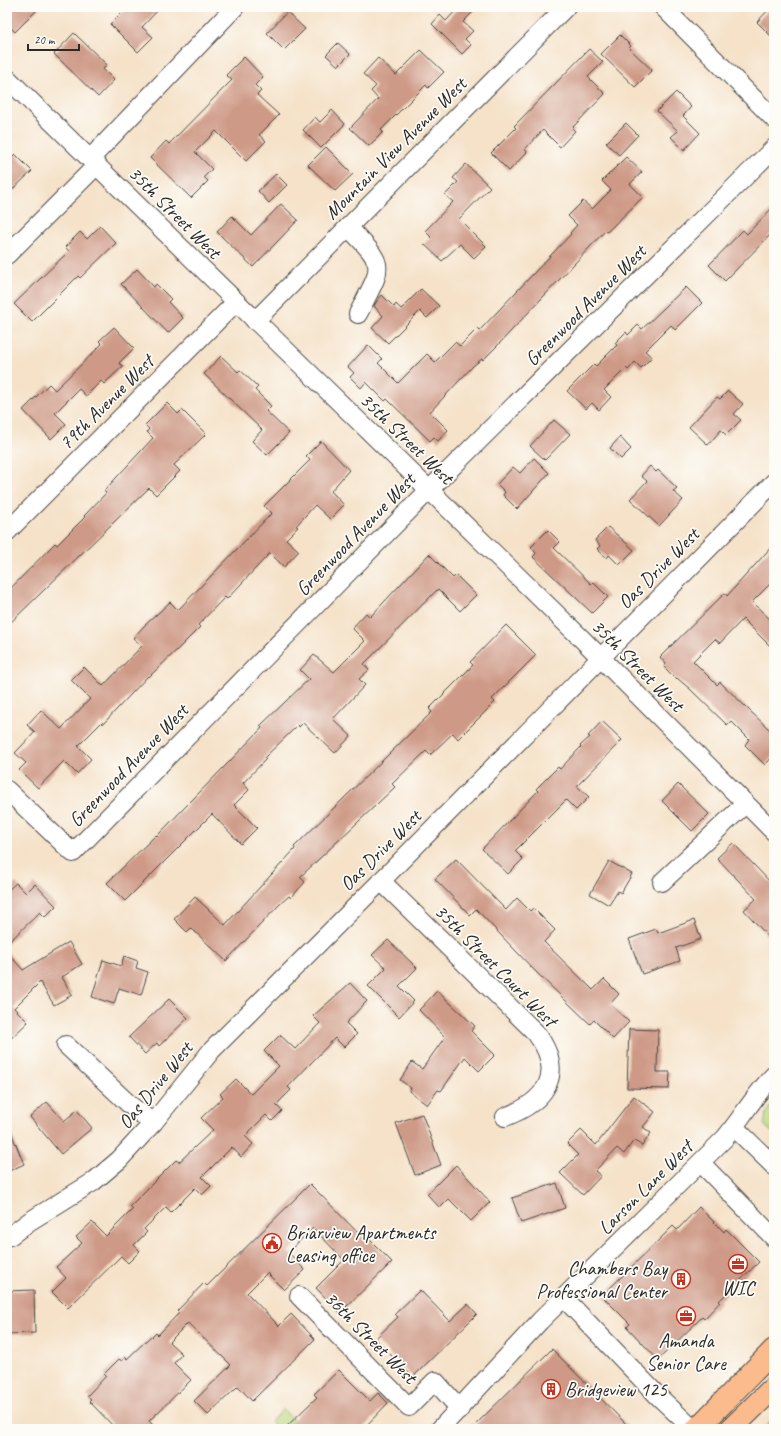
<svg xmlns="http://www.w3.org/2000/svg" width="781" height="1436" font-family="Caveat,sans-serif">
<style>
.green{fill:#b9d77e;stroke:#728154}
.building{fill:#ce9986}
.lines{fill:none;stroke-linecap:round;stroke-linejoin:round}
.minor-casing{stroke:#494643;stroke-width:20}
.major-casing{stroke:#494643;stroke-width:24}
.minor{stroke:#fff;stroke-width:18}
.major{stroke:#fbbb8c;stroke-width:22}
.labels{text-anchor:middle;stroke-width:3.5;stroke-linejoin:round;paint-order:stroke}
.street-label{font-size:20px;fill:#2b2b2b;stroke:#fdfcf7}
.poi-label{font-size:20px;fill:#2b2b2b;stroke:#fdfcf7;text-anchor:start}
</style>
<rect width="100%" height="100%" fill="#fdfcf7"/>
<filter id="ink" filterUnits="userSpaceOnUse"><feTurbulence type="fractalNoise" baseFrequency=".025" numOctaves="2"/><feDisplacementMap in="SourceGraphic" scale="8" xChannelSelector="R" yChannelSelector="G"/><feConvolveMatrix kernelMatrix="1 2 1 2 8 2 1 2 1" color-interpolation-filters="sRGB"/></filter>
<filter id="wash" filterUnits="userSpaceOnUse"><feTurbulence type="fractalNoise" baseFrequency=".012" numOctaves="4" result="noise"/><feDisplacementMap in="SourceGraphic" scale="16" xChannelSelector="R" yChannelSelector="G"/><feGaussianBlur stdDeviation="0.9" result="paint"/><feColorMatrix in="noise" values="0 0 0 0 0 0 0 0 0 0 0 0 0 0 0 0 0 1.4 0 .05"/><feComposite in="paint" operator="in"/></filter>
<g filter="url(#wash)">
<rect width="100%" height="100%" fill="#f5e2c9"/>
<g class="green">
<polygon points="774,1101 774,1134 764,1125 766,1114"/>
<polygon points="774,1401 774,1425 770,1429 763,1429 773,1419"/>
<polygon points="283,1409 302,1429 277,1429 270,1422"/>
</g>
<g id="blocks">
<g class="building">
<polygon points="7,7 40,7 15,32 7,24"/>
<polygon points="127,7 161,7 142,27 153,37 138,52 110,24"/>
<polygon points="459,7 478,7 463,22 473,31 465,39 471,45 462,54 432,24 440,15 446,21"/>
<polygon points="771,7 774,7 774,39 757,22"/>
<polygon points="287,12 305,29 284,50 267,33"/>
<polygon points="74,33 107,65 103,69 114,80 98,97 54,54"/>
<polygon points="620,35 631,46 629,48 652,70 635,87 601,54"/>
<polygon points="338,43 350,54 338,66 326,55"/>
<polygon points="589,49 603,62 588,77 605,94 572,128 575,131 560,147 543,130 525,149 527,152 509,171 491,153 516,128 514,126"/>
<polygon points="421,50 444,72 428,88 426,85 381,130 383,132 369,146 350,128 378,99 371,91 376,86 363,74 378,58 396,75"/>
<polygon points="244,57 263,77 255,85 261,91 257,95 279,115 259,135 266,141 246,161 216,131 195,152 212,169 204,177 208,181 191,198 150,158 166,141 169,144 232,80 226,75"/>
<polygon points="676,92 691,107 683,116 700,133 684,150 671,137 678,131 657,111"/>
<polygon points="332,110 345,124 321,148 303,130 315,117 320,122"/>
<polygon points="626,123 638,135 619,155 606,143"/>
<polygon points="326,147 353,174 335,191 308,165"/>
<polygon points="15,154 32,171 7,195 7,162"/>
<polygon points="626,157 642,172 630,184 643,197 607,232 605,231 497,346 483,360 482,359 473,366 430,412 448,430 438,441 434,437 430,441 387,399 385,401 366,382 361,388 350,377 354,373 348,367 368,345 382,359 378,363 398,383 427,354 435,362 455,342 460,346 478,328 480,330 571,234 570,233 577,225 568,216 583,201 592,209 611,190 602,181"/>
<polygon points="466,164 490,187 459,219 486,246 474,258 460,244 442,261 424,244 431,237 425,231 453,202 445,195 458,182 453,178"/>
<polygon points="276,174 287,185 269,203 258,191"/>
<polygon points="281,204 298,220 253,267 217,232 232,216 251,235"/>
<polygon points="774,206 774,231 725,281 709,265 743,230 747,234"/>
<polygon points="100,226 116,243 80,278 78,276 32,322 14,304 69,251 65,247 80,232 87,239"/>
<polygon points="137,269 154,287 156,284 171,299 168,302 183,318 168,333 121,284"/>
<polygon points="686,287 702,303 675,330 671,325 645,351 652,357 641,368 635,362 628,370 626,368 604,390 611,397 599,410 592,403 586,409 567,391 594,364 596,366 617,345 615,343 626,332 628,335 638,325 642,329"/>
<polygon points="421,289 439,306 427,318 420,311 388,343 372,328 383,316 374,306 377,301 382,295 394,307 396,304 401,309"/>
<polygon points="114,327 134,348 119,363 123,366 104,384 101,381 86,396 79,389 55,413 66,424 51,439 23,410 49,384 55,390 102,344 99,341"/>
<polygon points="221,356 238,372 240,370 258,387 255,390 271,406 266,411 289,433 267,455 252,441 262,430 204,374"/>
<polygon points="728,391 743,404 734,414 741,420 726,435 721,430 708,445 689,427 717,397 720,399"/>
<polygon points="167,403 178,414 182,410 206,434 174,465 180,471 156,495 149,488 7,626 7,592 55,543 57,545 85,517 84,516 106,493 104,491 153,438 147,432 149,429 145,425"/>
<polygon points="554,420 570,434 545,460 530,446"/>
<polygon points="620,437 631,449 621,459 610,448"/>
<polygon points="321,441 349,470 331,491 344,505 330,519 315,505 296,526 298,527 286,539 299,551 284,567 270,553 227,599 225,597 198,625 200,627 180,647 149,677 148,676 103,724 102,722 78,746 91,759 77,774 64,761 38,788 19,770 26,763 15,753 35,732 27,725 41,710 61,729 90,699 71,680 84,667 103,686 142,646 133,638 143,627 170,602 178,610 272,513 264,506 310,460 306,456"/>
<polygon points="534,458 549,473 517,509 503,495 505,492 497,484 513,467 520,473"/>
<polygon points="650,466 656,472 658,470 677,488 673,491 683,500 659,526 630,499 647,481 641,476"/>
<polygon points="608,527 634,550 619,565 609,555 607,558 597,549 600,546 595,540"/>
<polygon points="548,530 560,542 554,548 591,584 593,582 608,597 592,613 533,557 536,553 531,547"/>
<polygon points="774,544 774,580 752,602 774,623 774,650 743,619 720,643 715,639 693,661 717,685 720,682 774,734 774,755 765,765 745,745 749,739 731,721 727,725 690,689 677,678 676,679 664,667 666,664 660,657 725,593 727,596"/>
<polygon points="429,554 453,578 456,575 476,595 460,611 438,589 364,664 369,670 359,679 365,685 333,719 351,736 335,753 303,723 299,727 298,725 264,758 266,759 243,783 249,790 234,805 257,828 241,844 212,814 125,901 107,883 156,835 157,836 262,728 260,726 309,679 300,670 314,655 334,672 365,641 352,628 366,613 370,617"/>
<polygon points="506,625 536,655 492,699 495,702 458,739 453,733 430,755 426,751 392,784 395,787 300,877 305,882 291,898 289,896 279,905 226,961 191,928 187,932 174,919 195,897 225,925 295,849 294,847 432,712 429,709 473,665 470,662"/>
<polygon points="602,721 622,740 577,786 589,797 576,810 566,800 515,851 523,859 508,874 482,849 538,791 536,789 558,767 560,769 581,747 580,746 590,737 588,736"/>
<polygon points="678,784 709,814 692,831 662,801"/>
<polygon points="733,843 774,886 774,943 744,910 756,899 717,858"/>
<polygon points="456,859 506,910 517,898 530,911 533,908 555,930 544,942 593,990 604,979 619,994 610,1004 629,1022 613,1039 594,1020 590,1024 535,971 476,909 470,915 435,879"/>
<polygon points="609,861 632,874 621,893 618,891 609,905 590,894"/>
<polygon points="16,883 26,893 35,884 56,906 45,917 40,912 7,944 7,891"/>
<polygon points="694,920 701,939 676,948 680,961 642,974 629,939 656,929 658,933"/>
<polygon points="388,940 417,968 399,986 414,1001 399,1017 368,986 386,968 372,955"/>
<polygon points="69,942 82,964 62,977 72,995 54,1005 40,982 14,1008 28,1022 7,1042 7,952 23,970"/>
<polygon points="124,956 138,961 136,968 148,972 141,995 119,988 114,1004 92,997 103,960 121,966"/>
<polygon points="350,983 367,1001 346,1023 357,1034 344,1047 335,1038 288,1087 291,1090 276,1105 282,1111 272,1121 266,1115 245,1136 253,1144 241,1157 232,1147 202,1177 211,1186 202,1195 195,1188 171,1212 166,1207 144,1229 147,1232 134,1245 140,1251 128,1263 121,1256 68,1308 52,1292 66,1278 56,1267 82,1243 76,1237 92,1222 106,1236 133,1209 130,1206 176,1160 179,1162 213,1130 201,1118 223,1097 220,1094 236,1079 251,1094 279,1066 264,1051 280,1035 295,1049 320,1023 313,1016"/>
<polygon points="437,991 475,1026 471,1031 495,1055 479,1071 465,1057 441,1091 438,1090 427,1105 409,1091 411,1088 400,1080 412,1062 422,1069 445,1037 419,1010"/>
<polygon points="169,999 188,1018 159,1046 157,1043 145,1054 129,1037"/>
<polygon points="629,1029 658,1030 657,1072 670,1072 669,1089 627,1088"/>
<polygon points="634,1096 655,1112 643,1127 651,1133 642,1146 634,1140 624,1154 617,1148 595,1171 601,1176 583,1195 560,1173 578,1155 567,1144 581,1130 596,1145"/>
<polygon points="47,1102 64,1121 77,1110 92,1128 61,1154 30,1117"/>
<polygon points="422,1114 441,1165 415,1175 396,1123"/>
<polygon points="7,1123 24,1164 7,1172"/>
<polygon points="456,1165 490,1202 471,1221 449,1199 440,1208 427,1194"/>
<polygon points="557,1183 565,1208 521,1223 512,1198"/>
<polygon points="310,1184 365,1240 368,1238 392,1262 340,1313 316,1288 344,1260 313,1228 288,1252 305,1270 284,1290 267,1273 247,1293 279,1326 291,1314 315,1339 252,1401 238,1386 208,1415 194,1401 231,1365 188,1323 169,1342 182,1354 174,1363 191,1380 149,1421 157,1429 116,1429 89,1401 91,1399 87,1396 106,1376 104,1374 119,1359 122,1361 125,1357 127,1359 151,1336 152,1337 156,1333 158,1335 179,1313 177,1311 204,1283 207,1286"/>
<polygon points="699,1207 724,1232 726,1229 759,1262 719,1301 720,1302 704,1319 702,1317 658,1360 627,1327 630,1324 602,1296 673,1226 677,1230"/>
<polygon points="34,1290 35,1333 7,1334 7,1291"/>
<polygon points="420,1290 450,1321 468,1304 477,1314 413,1377 375,1339 398,1317 395,1314"/>
<polygon points="552,1349 631,1429 471,1429"/>
<polygon points="339,1370 370,1401 378,1393 388,1403 363,1429 284,1429 317,1397 314,1394"/>
</g>
</g>
</g>
<g filter="url(#ink)">
<use href="#blocks" fill-opacity="0" stroke="#494643" stroke-width="1"/>
<g class="lines">
<defs>
<g id="minor">
<polyline points="663,7 774,119"/>
<polyline points="7,78 581,638 774,832"/>
<polyline points="90,159 235,7"/>
<path d="M348 227C388 268 383 264 358 314"/>
<polyline points="7,255 97,165"/>
<polyline points="255,321 566,7"/>
<polyline points="7,532 236,302"/>
<polyline points="7,790 73,853 429,490 774,148"/>
<path d="M381 881 536 1033C566 1073 547 1101 505 1117"/>
<polyline points="662,882 745,804"/>
<polyline points="66,1045 130,1105 153,1123"/>
<polyline points="734,1127 774,1166"/>
<polyline points="701,1163 774,1238"/>
<polyline points="10,1236 30,1221 93,1182 119,1160 153,1123 211,1051 381,881 774,482"/>
<polyline points="299,1296 409,1407 435,1381 460,1409"/>
<polyline points="564,1298 658,1396 693,1429"/>
<path d="M440 1429 540 1321 725 1138C742 1118 755 1094 774 1075"/>
</g>
<g id="major">
<polyline points="697,1429 774,1350"/>
<polyline points="731,1429 774,1387"/>
</g>
</defs>
<use href="#minor" class="minor-casing"/>
<use href="#major" class="major-casing"/>
<use href="#minor" class="minor"/>
<use href="#major" class="major"/>
</g>
</g>
<defs>
<symbol id="civic-ring" viewBox="-11 -11 22 22"><circle r="9.5" fill="#fdfcf7" stroke="#c8321e" stroke-width="1.5"/><path d="M-.6-6.5H3V-4.5H.6V-3L4-1V1h2V6H-6V1h2V-1L-.6-3ZM-1.2 2.5V6h2.4V2.5Z" fill="#c8321e"/></symbol>
<symbol id="office-ring" viewBox="-11 -11 22 22"><circle r="9.5" fill="#fdfcf7" stroke="#c8321e" stroke-width="1.5"/><path d="M-6-3h4V-5.5h4V-3h4V5H-6ZM-1-4.5V-3h2v-1.5ZM-6 0V1H6V0Z" fill="#c8321e"/></symbol>
<symbol id="building-ring" viewBox="-11 -11 22 22"><circle r="9.5" fill="#fdfcf7" stroke="#c8321e" stroke-width="1.5"/><path d="M-4-6H4V6H1V3H-1V6H-4ZM-2.5-4.3h1.7v1.8h-1.7ZM.8-4.3h1.7v1.8H.8ZM-2.5-1h1.7V.8h-1.7ZM.8-1h1.7V.8H.8Z" fill="#c8321e"/></symbol>
</defs>
<g fill-rule="evenodd">
<use href="#civic-ring" x="261" y="1232" width="22" height="22"/>
<use href="#office-ring" x="727" y="1253" width="22" height="22"/>
<use href="#building-ring" x="670" y="1268" width="22" height="22"/>
<use href="#office-ring" x="675" y="1305" width="22" height="22"/>
<use href="#building-ring" x="540" y="1378" width="22" height="22"/>
</g>
<g class="labels">
<g class="street-label">
<text transform="translate(395 148) rotate(-45)" y="7">Mountain View Avenue West</text>
<text transform="translate(175 212) rotate(45)" y="7">35th Street West</text>
<text transform="translate(585 305) rotate(-45)" y="7">Greenwood Avenue West</text>
<text transform="translate(106 402) rotate(-45)" y="7">79th Avenue West</text>
<text transform="translate(407 438) rotate(44)" y="7">35th Street West</text>
<text transform="translate(355 534) rotate(-46)" y="7">Greenwood Avenue West</text>
<text transform="translate(658 568) rotate(-45)" y="7">Oas Drive West</text>
<text transform="translate(638 665) rotate(45)" y="7">35th Street West</text>
<text transform="translate(128 765) rotate(-46)" y="7">Greenwood Avenue West</text>
<text transform="translate(380 850) rotate(-45)" y="7">Oas Drive West</text>
<text transform="translate(496 965) rotate(45)" y="7">35th Street Court West</text>
<text transform="translate(155 1085) rotate(-51)" y="7">Oas Drive West</text>
<text transform="translate(645 1187) rotate(-45)" y="7">Larson Lane West</text>
<text transform="translate(371 1337) rotate(45)" y="7">36th Street West</text>
</g>
<g class="poi-label">
<text x="286" y="1239">Briarview Apartments<tspan x="286" dy="23">Leasing office</tspan></text>
<text x="667" y="1275" text-anchor="end">Chambers Bay<tspan x="667" dy="23">Professional Center</tspan></text>
<text x="738" y="1295" text-anchor="middle">WIC</text>
<text x="686" y="1347" text-anchor="middle">Amanda<tspan x="686" dy="23">Senior Care</tspan></text>
<text x="565" y="1396">Bridgeview 125</text>
</g>
</g>
<rect width="781" height="1436" fill="none" stroke="#fdfcf7" stroke-width="24"/>
<path d="M28 44v6h51v-6" fill="none" stroke="#2b2b2b" stroke-width="2"/>
<text x="34" y="44" font-size="12" fill="#2b2b2b" stroke="#fdfcf7" stroke-width="3" paint-order="stroke">20 m</text>
</svg>
